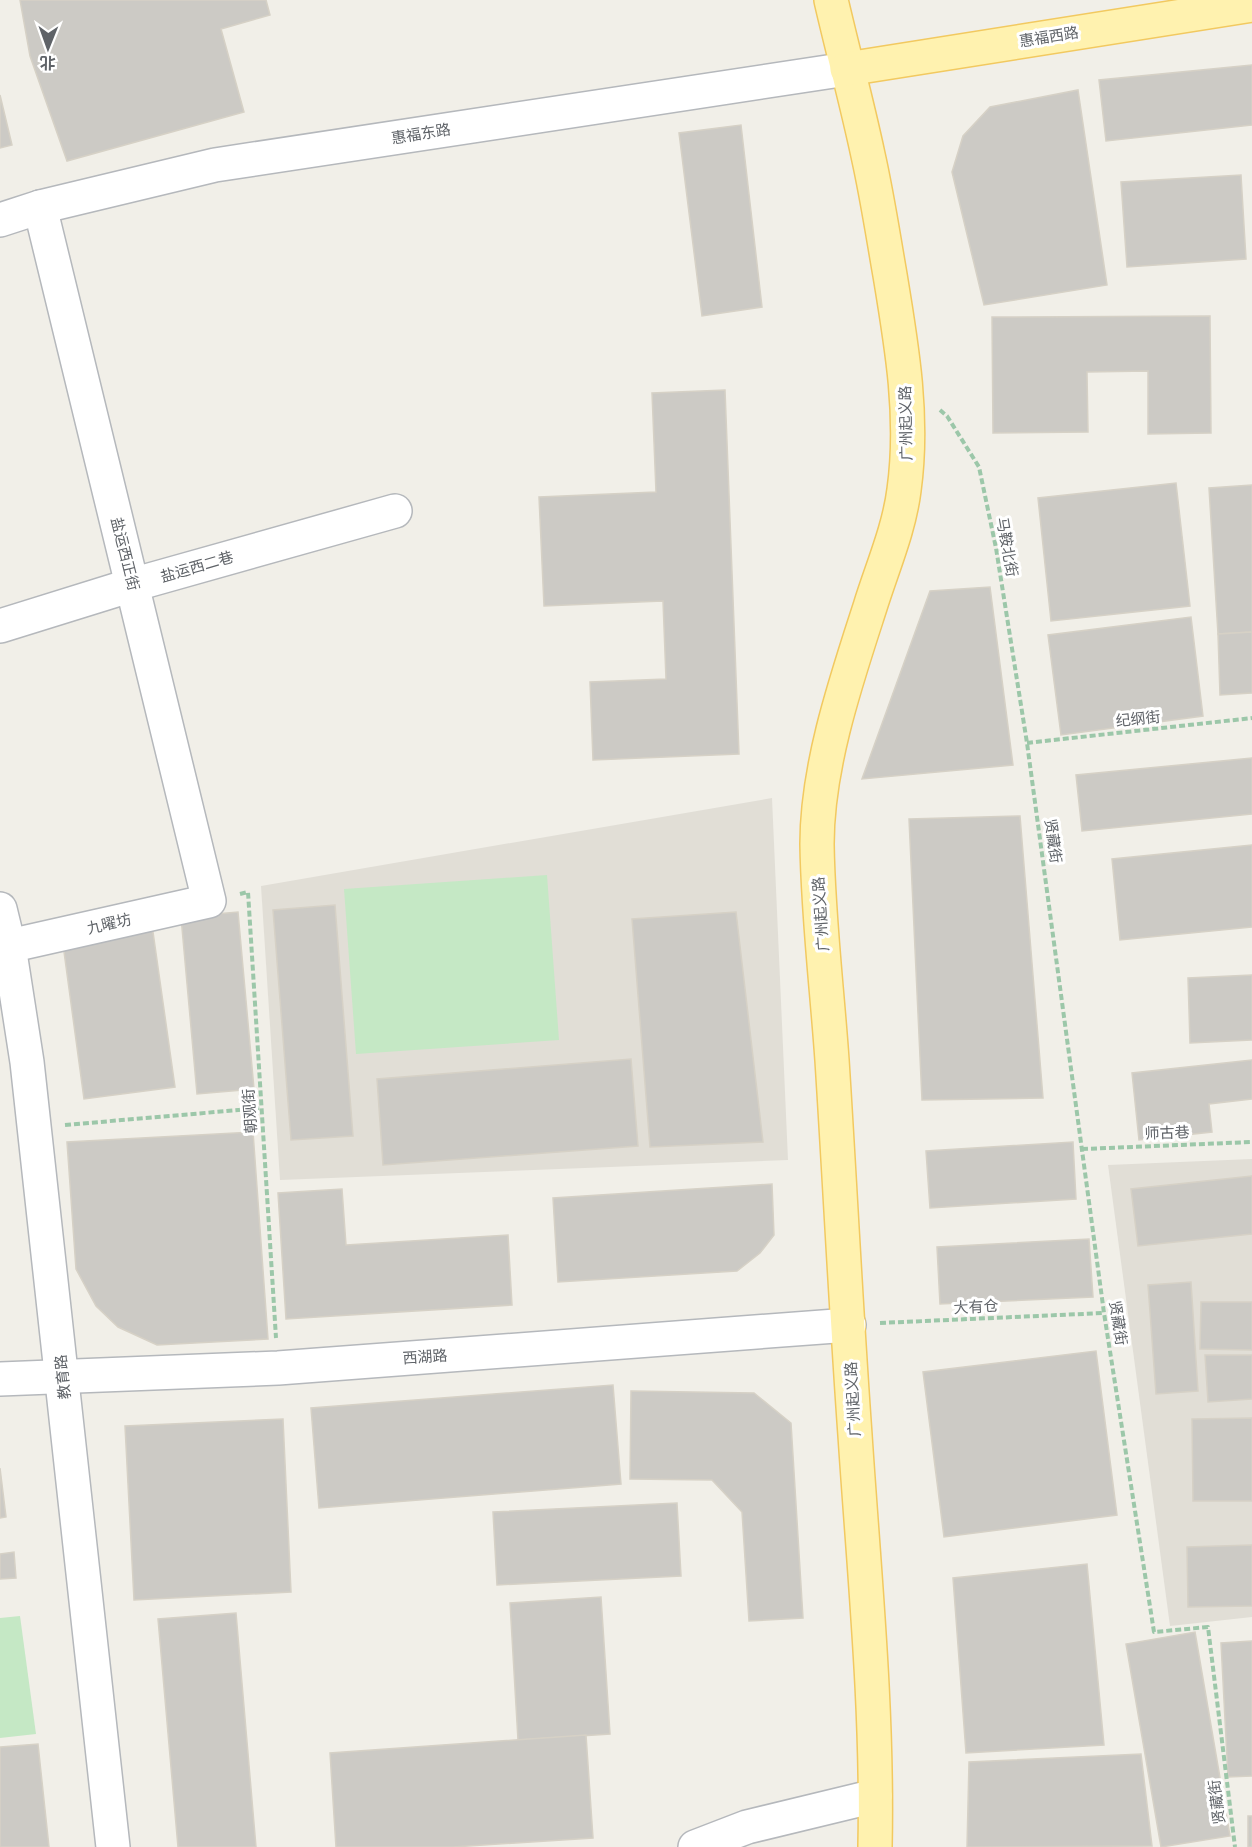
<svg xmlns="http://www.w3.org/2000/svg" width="1252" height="1847" font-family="Commissioner,'Noto Sans SC',sans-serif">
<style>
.education{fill:#e1ded6}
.green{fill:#c5e8c5}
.building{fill:#cccac5;stroke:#d6d1c6;stroke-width:1.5}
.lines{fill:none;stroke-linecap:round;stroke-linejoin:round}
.minor-casing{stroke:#b5b8bc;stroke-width:36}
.major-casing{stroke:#f2c960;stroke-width:36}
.path{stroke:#9cc7a9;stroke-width:4;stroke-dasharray:6 3;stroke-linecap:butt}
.minor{stroke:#fff;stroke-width:33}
.major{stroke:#fff2af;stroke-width:33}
.labels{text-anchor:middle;stroke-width:6;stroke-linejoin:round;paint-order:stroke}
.street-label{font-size:15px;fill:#5f6368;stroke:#fff}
</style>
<rect width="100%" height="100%" fill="#f1efe8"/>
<g class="education">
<polygon points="772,798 788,1160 280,1180 261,886"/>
<polygon points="1252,1159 1252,1617 1170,1626 1108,1165"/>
</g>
<g class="green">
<polygon points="547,875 559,1040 356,1054 344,889"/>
<polygon points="20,1616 36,1734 0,1738 0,1618"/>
</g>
<g class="building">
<polygon points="20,0 266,0 270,15 221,29 244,112 67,161 30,56"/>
<polygon points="1252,65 1252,125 1106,141 1099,80"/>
<polygon points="1078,90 1107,285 984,305 952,172 963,136 990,107"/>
<polygon points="0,95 12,145 0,148"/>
<polygon points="741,125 762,307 702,316 679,133"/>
<polygon points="1241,175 1246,259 1127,267 1121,182"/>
<polygon points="1210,316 1211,433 1148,434 1148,371 1087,372 1088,432 993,433 992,317"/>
<polygon points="725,390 739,754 593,760 590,682 666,679 663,601 544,606 539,497 656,492 652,393"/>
<polygon points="1176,483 1190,606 1051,621 1038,498"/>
<polygon points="1252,485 1252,632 1218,634 1209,488"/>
<polygon points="990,587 1013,765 862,779 930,591"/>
<polygon points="1191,617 1203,716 1061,735 1048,635"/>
<polygon points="1252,632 1252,693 1220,695 1218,634"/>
<polygon points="1252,758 1252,814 1082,831 1076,775"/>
<polygon points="1020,816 1043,1098 922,1100 909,819"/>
<polygon points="1252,845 1252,927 1120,940 1112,859"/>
<polygon points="335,905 353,1136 291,1140 273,910"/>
<polygon points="238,912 254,1089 197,1094 181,917"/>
<polygon points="736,912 763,1142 650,1147 632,919"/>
<polygon points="152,925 175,1087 84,1099 62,937"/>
<polygon points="1252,975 1252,1040 1190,1043 1188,978"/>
<polygon points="631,1059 638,1146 383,1165 377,1079"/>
<polygon points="1252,1060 1252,1099 1209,1104 1212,1132 1139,1140 1132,1073"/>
<polygon points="253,1132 268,1339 157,1345 118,1327 96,1306 76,1269 67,1142"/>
<polygon points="1073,1142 1076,1199 930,1208 926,1151"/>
<polygon points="1252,1176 1252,1234 1138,1246 1131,1189"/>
<polygon points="772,1184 774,1235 760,1253 737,1271 558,1282 553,1198"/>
<polygon points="342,1189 346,1245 508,1235 512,1305 286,1319 278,1193"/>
<polygon points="1089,1239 1093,1297 940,1304 937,1247"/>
<polygon points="1191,1282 1198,1391 1156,1394 1148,1285"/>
<polygon points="1201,1302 1252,1302 1252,1350 1200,1349"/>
<polygon points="1096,1351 1117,1515 944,1537 923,1372"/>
<polygon points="1205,1355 1252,1355 1252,1399 1208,1402"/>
<polygon points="613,1385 621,1484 319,1508 311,1408"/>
<polygon points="631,1391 754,1393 791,1423 803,1618 749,1621 742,1512 712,1480 630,1479"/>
<polygon points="1252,1418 1252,1501 1193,1501 1192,1419"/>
<polygon points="283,1419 291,1592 134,1600 125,1426"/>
<polygon points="0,1468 6,1517 0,1518"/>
<polygon points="677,1503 681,1576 497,1585 493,1512"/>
<polygon points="1252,1545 1252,1606 1188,1607 1187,1547"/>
<polygon points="14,1552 16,1578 0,1579 0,1554"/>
<polygon points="1087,1564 1104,1745 966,1753 953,1578"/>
<polygon points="601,1597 610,1734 518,1740 510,1603"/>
<polygon points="236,1613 256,1847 178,1847 158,1619"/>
<polygon points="1195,1632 1230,1836 1161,1847 1126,1644"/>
<polygon points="1252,1641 1252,1776 1228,1777 1221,1643"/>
<polygon points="586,1735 593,1838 453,1847 336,1847 330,1753"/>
<polygon points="38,1744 49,1847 0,1847 0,1747"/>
<polygon points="1141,1754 1152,1846 967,1847 969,1762"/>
<rect x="1248" y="1816" width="4" height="31"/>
</g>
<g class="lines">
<defs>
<g id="minor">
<polyline points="0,220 40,207 215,165 847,69"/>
<polyline points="0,626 132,585 395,511"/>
<polyline points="0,909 9,946 27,1062 113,1847"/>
<polyline points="9,946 209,901 40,207"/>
<polyline points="0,1379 278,1368 849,1325"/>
<polyline points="695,1847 747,1827 875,1796"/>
</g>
<g id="major">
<path d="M831 0C843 52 857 103 868 155 877 195 883 235 890 275 902 347 914 418 904 490 899 530 882 568 870 607 846 681 817 766 817 844 818 916 827 988 832 1060 840 1185 846 1310 855 1435 864 1572 878 1709 875 1847"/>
<polyline points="847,69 1252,5"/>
</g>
</defs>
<use href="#minor" class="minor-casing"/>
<use href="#major" class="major-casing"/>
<g class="path">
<polyline points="940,410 947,416 979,467 996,548 1027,743 1104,1313 1154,1632 1208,1627 1235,1847"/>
<polyline points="1027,743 1252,718"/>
<polyline points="240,894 248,892 276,1338"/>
<polyline points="65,1125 262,1108"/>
<polyline points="1082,1149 1252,1142"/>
<polyline points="880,1323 1104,1313"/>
</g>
<use href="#minor" class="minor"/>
<use href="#major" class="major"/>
</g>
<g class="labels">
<g class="street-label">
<text transform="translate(1049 37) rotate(-9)" y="5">惠福西路</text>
<text transform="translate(421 134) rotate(-9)" y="5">惠福东路</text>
<text transform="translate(906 423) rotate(-91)" y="5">广州起义路</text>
<text transform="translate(1007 547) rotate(80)" y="5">马鞍北街</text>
<text transform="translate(125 554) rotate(76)" y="5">盐运西正街</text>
<text transform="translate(197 567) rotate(-16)" y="5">盐运西二巷</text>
<text transform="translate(1138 719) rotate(-6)" y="5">纪纲街</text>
<text transform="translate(1053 841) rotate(82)" y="5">贤藏街</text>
<text transform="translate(821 914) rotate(-94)" y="5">广州起义路</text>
<text transform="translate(109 924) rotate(-13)" y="5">九曜坊</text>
<text transform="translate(250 1111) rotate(-94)" y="5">朝观街</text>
<text transform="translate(1167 1133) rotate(-2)" y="5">师古巷</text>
<text transform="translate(976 1307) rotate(-3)" y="5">大有仓</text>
<text transform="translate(1118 1323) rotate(81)" y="5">贤藏街</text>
<text transform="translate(425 1357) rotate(-4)" y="5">西湖路</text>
<text transform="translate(63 1377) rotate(-96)" y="5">教育路</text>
<text transform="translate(853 1399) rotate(-93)" y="5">广州起义路</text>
<text transform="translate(1217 1802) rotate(-97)" y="5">贤藏街</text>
</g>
</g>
<g transform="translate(48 48) rotate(181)" stroke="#ffffff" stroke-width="4.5" paint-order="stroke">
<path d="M0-4.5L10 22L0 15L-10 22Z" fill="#5f6368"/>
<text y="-9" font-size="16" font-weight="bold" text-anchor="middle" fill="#5f6368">北</text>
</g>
</svg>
